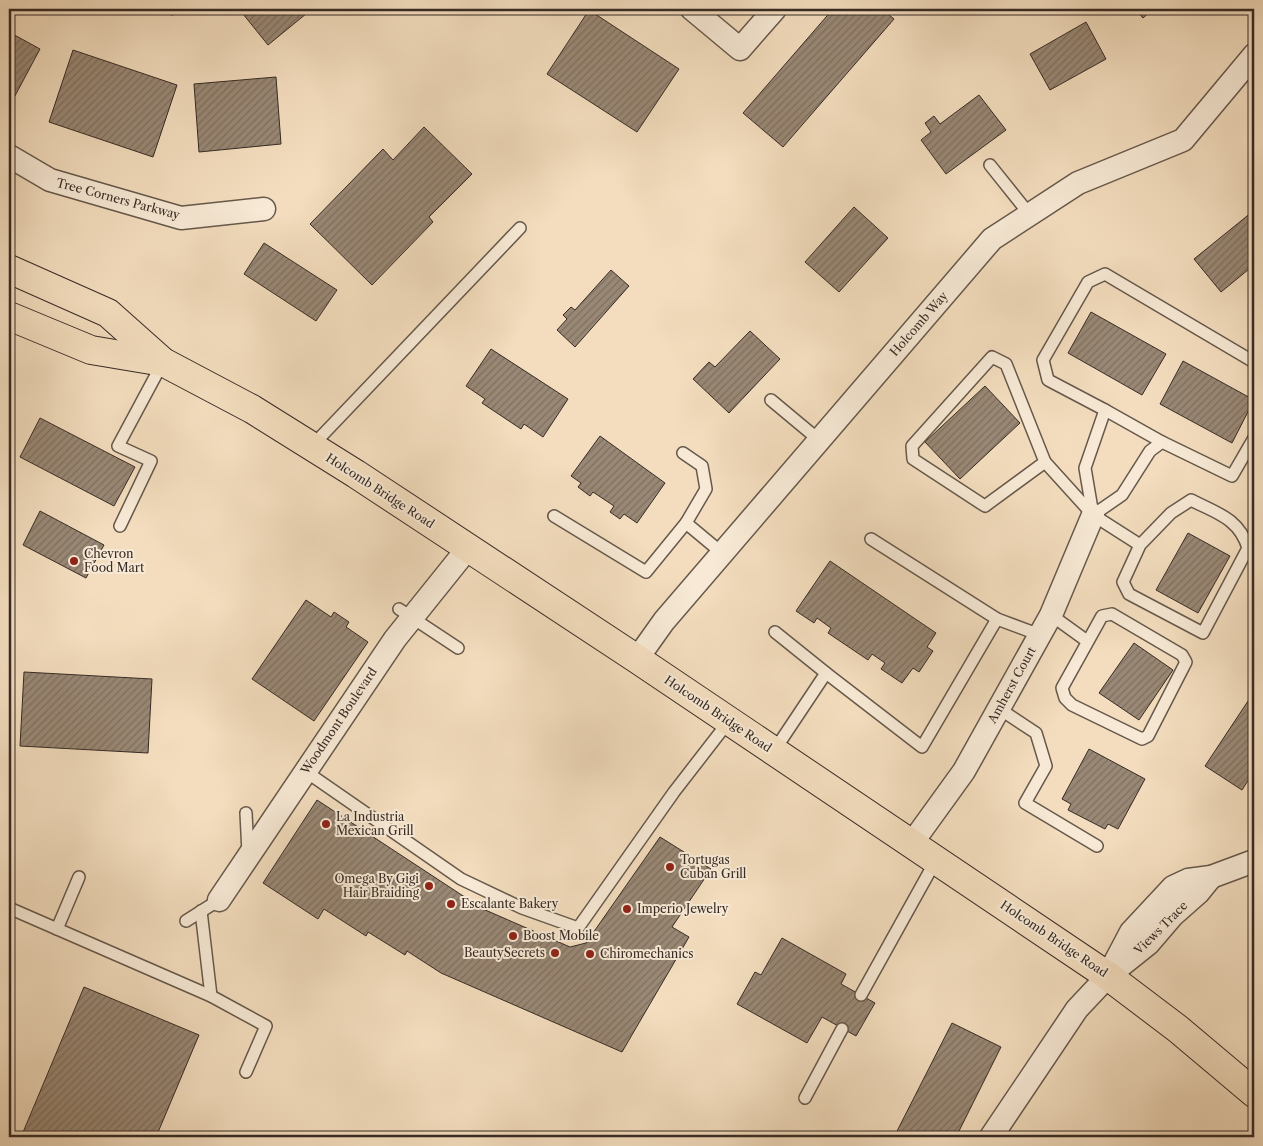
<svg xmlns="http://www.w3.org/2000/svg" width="1263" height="1146" font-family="'Libre Caslon Text',serif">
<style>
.building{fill:url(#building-hatch);stroke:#372b25}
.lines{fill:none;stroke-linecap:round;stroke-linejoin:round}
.service-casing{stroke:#66584b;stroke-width:14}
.minor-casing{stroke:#66584b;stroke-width:25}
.primary-casing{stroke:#372b25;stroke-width:30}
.service{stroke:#f7e9d5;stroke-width:11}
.minor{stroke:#f7e9d5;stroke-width:22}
.primary{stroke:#f3ddbe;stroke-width:28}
.poi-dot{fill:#8f2418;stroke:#f7e9d5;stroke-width:2}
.labels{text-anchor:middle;stroke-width:4;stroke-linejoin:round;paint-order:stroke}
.street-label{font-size:12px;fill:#372b25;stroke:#f7e9d5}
.poi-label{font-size:12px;fill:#372b25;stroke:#f7e9d5;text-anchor:start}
</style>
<defs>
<pattern id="building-hatch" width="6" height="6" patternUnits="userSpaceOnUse" patternTransform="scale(1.25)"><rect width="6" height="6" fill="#998875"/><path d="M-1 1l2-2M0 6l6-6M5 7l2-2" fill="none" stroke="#7e6f60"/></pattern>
</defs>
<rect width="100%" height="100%" fill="#f3ddbe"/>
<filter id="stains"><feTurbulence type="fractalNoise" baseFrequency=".004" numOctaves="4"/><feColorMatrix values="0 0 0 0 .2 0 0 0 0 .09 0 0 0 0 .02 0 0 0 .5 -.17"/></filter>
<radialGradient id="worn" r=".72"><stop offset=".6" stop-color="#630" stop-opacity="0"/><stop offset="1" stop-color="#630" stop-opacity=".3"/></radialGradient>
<g class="building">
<polygon points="131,9 174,9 173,15"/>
<polygon points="239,9 312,9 268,45"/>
<polygon points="833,9 882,9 894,19 783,147 743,113"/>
<polygon points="1135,9 1153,9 1143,18"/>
<polygon points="589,10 679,69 637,132 547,74"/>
<polygon points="1086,22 1106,59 1050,90 1030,54"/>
<polygon points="9,32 40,49 9,107"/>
<polygon points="73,50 177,85 153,157 49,122"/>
<polygon points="276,77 281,144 199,152 194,84"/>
<polygon points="979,95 1006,130 946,174 921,140 931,132 925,123 934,116 940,124"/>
<polygon points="424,127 472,174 429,217 433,222 372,285 310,224 383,149 393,160"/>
<polygon points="854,207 888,238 839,292 805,262"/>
<polygon points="1252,212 1254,215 1254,265 1221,292 1194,259"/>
<polygon points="264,243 337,290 316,321 244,274"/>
<polygon points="611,270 629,286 575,347 557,330 567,319 563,315 571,307 575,310"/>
<polygon points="1091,312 1166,354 1142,395 1068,353"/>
<polygon points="750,331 780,359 729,413 693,379 709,362 715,367"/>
<polygon points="491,349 568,399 543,437 524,424 521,429 482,403 485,399 466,386"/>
<polygon points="1183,361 1254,400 1232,443 1160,404"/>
<polygon points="985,386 1020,423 960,479 925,442"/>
<polygon points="40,418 135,467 114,506 20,457"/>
<polygon points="600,436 665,483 637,523 624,514 620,519 610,512 614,506 593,492 590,496 578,487 581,483 571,476"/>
<polygon points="40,511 104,545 86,578 23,545"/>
<polygon points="1188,533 1230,556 1198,613 1156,590"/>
<polygon points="830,561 936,633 927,647 933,651 919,672 913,668 902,683 881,669 885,663 872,654 868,660 828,633 831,628 817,618 814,623 796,611"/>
<polygon points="306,600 331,617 334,612 349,622 346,627 368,642 314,721 252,679"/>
<polygon points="1134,643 1173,670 1139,720 1099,693"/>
<polygon points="24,672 152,679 148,753 20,746"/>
<polygon points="1254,692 1254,771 1242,790 1205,766"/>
<polygon points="1089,749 1145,779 1118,829 1108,824 1105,829 1068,810 1071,804 1062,799"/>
<polygon points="317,800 483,909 570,947 586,943 660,837 711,869 672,927 689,937 622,1052 441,973 407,951 405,955 368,932 366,936 324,909 318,919 263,883"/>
<polygon points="782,938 846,974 841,984 875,1003 856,1036 822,1017 807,1043 737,1004 755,972 761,975"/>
<polygon points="84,987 199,1035 156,1137 21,1137"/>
<polygon points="952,1023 1001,1047 956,1137 894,1137"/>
</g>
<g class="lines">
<defs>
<g id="service">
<polyline points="990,165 1030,215"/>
<polygon points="992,357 1006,364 1045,462 985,506 913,459 912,446"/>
<polyline points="771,400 819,440"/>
<polyline points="1105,410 1162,442"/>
<polyline points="312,446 520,228"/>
<polyline points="683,453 702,466 706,489 686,523"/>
<path d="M1045 462 1093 515 1140 545 1123 582 1129 594 1203 633 1248 548C1239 518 1216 513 1191 500L1171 513 1140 545"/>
<polyline points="1093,515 1085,468 1105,410 1048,380 1043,360 1088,282 1105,274 1254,362"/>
<polyline points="1093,515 1122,495 1150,451 1162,442 1232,476 1254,438"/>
<polyline points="554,516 646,572 686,523 722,553"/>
<polyline points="120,526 151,461 118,446 163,362"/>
<polyline points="871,539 997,619"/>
<polyline points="399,609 458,648"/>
<polygon points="1112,614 1182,655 1186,662 1148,736 1142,739 1072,705 1065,698 1062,688 1102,616"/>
<polyline points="1051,615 1087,641"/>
<polyline points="775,632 826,673"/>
<polyline points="998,708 1036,733 1046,766 1025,803 1097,846"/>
<polyline points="774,751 826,673 922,747 997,619 1040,635"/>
<polyline points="305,771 461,879 522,908 578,928 674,792 729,721"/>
<polyline points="246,813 248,853"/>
<polyline points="9,908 211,996 266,1026 246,1072"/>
<polyline points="201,911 211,996"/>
<polyline points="186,921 219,900"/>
<polyline points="57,929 79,877"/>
<polyline points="861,995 936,860"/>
<polyline points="805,1098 842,1029"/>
</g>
<g id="minor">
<polyline points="692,9 740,49 775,9"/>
<polyline points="9,156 50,180 181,218 264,209"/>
<polyline points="637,659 664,621 992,239 1078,183 1183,140 1254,55"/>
<polyline points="912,843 964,771 1051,615 1093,515"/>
<polyline points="219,900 395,639 468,548"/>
<polyline points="1112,968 1131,932 1173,887 1188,880 1211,877 1254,861"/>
<polyline points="991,1137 1077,1009 1108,976 1148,944 1172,916 1198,893 1211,877"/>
</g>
<g id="primary">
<polyline points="9,269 108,313 163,362 252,409 356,474 637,659 1108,976 1178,1029 1254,1093"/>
<polyline points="9,316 91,350 163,362"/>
</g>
</defs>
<use href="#service" class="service-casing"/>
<use href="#minor" class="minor-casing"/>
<use href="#primary" class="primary-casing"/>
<use href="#service" class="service"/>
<use href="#minor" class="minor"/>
<use href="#primary" class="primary"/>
</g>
<g class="poi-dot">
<circle cx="74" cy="561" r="5"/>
<circle cx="326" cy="824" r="5"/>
<circle cx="670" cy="867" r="5"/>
<circle cx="429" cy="886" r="5"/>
<circle cx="451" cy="904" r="5"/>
<circle cx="627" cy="909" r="5"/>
<circle cx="513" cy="936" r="5"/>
<circle cx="555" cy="953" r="5"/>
<circle cx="590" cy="954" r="5"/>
</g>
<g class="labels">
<g class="street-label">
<text transform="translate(118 199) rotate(15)" y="4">Tree Corners Parkway</text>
<text transform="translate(919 324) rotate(-49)" y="4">Holcomb Way</text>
<text transform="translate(380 491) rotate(33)" y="4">Holcomb Bridge Road</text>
<text transform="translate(1012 685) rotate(-61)" y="4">Amherst Court</text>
<text transform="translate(718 714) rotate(34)" y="4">Holcomb Bridge Road</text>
<text transform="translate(339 721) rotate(-56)" y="4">Woodmont Boulevard</text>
<text transform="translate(1161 928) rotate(-45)" y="4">Views Trace</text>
<text transform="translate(1054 939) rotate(34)" y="4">Holcomb Bridge Road</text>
</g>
<g class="poi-label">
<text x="84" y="558">Chevron<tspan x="84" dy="14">Food Mart</tspan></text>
<text x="336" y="821">La Industria<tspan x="336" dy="14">Mexican Grill</tspan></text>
<text x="680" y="864">Tortugas<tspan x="680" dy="14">Cuban Grill</tspan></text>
<text x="419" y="883" text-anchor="end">Omega By Gigi<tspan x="419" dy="14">Hair Braiding</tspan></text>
<text x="461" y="908">Escalante Bakery</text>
<text x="637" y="913">Imperio Jewelry</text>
<text x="523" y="940">Boost Mobile</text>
<text x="545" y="957" text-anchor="end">BeautySecrets</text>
<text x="600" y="958">Chiromechanics</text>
</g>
</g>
<rect width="1263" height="1146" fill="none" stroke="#f3ddbe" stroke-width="30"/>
<rect x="10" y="10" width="1243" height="1126" fill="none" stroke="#372b25" stroke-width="2.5"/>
<rect x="15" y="15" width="1233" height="1116" fill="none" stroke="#372b25"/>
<rect width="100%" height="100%" filter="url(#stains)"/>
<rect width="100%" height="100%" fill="url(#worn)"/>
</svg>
